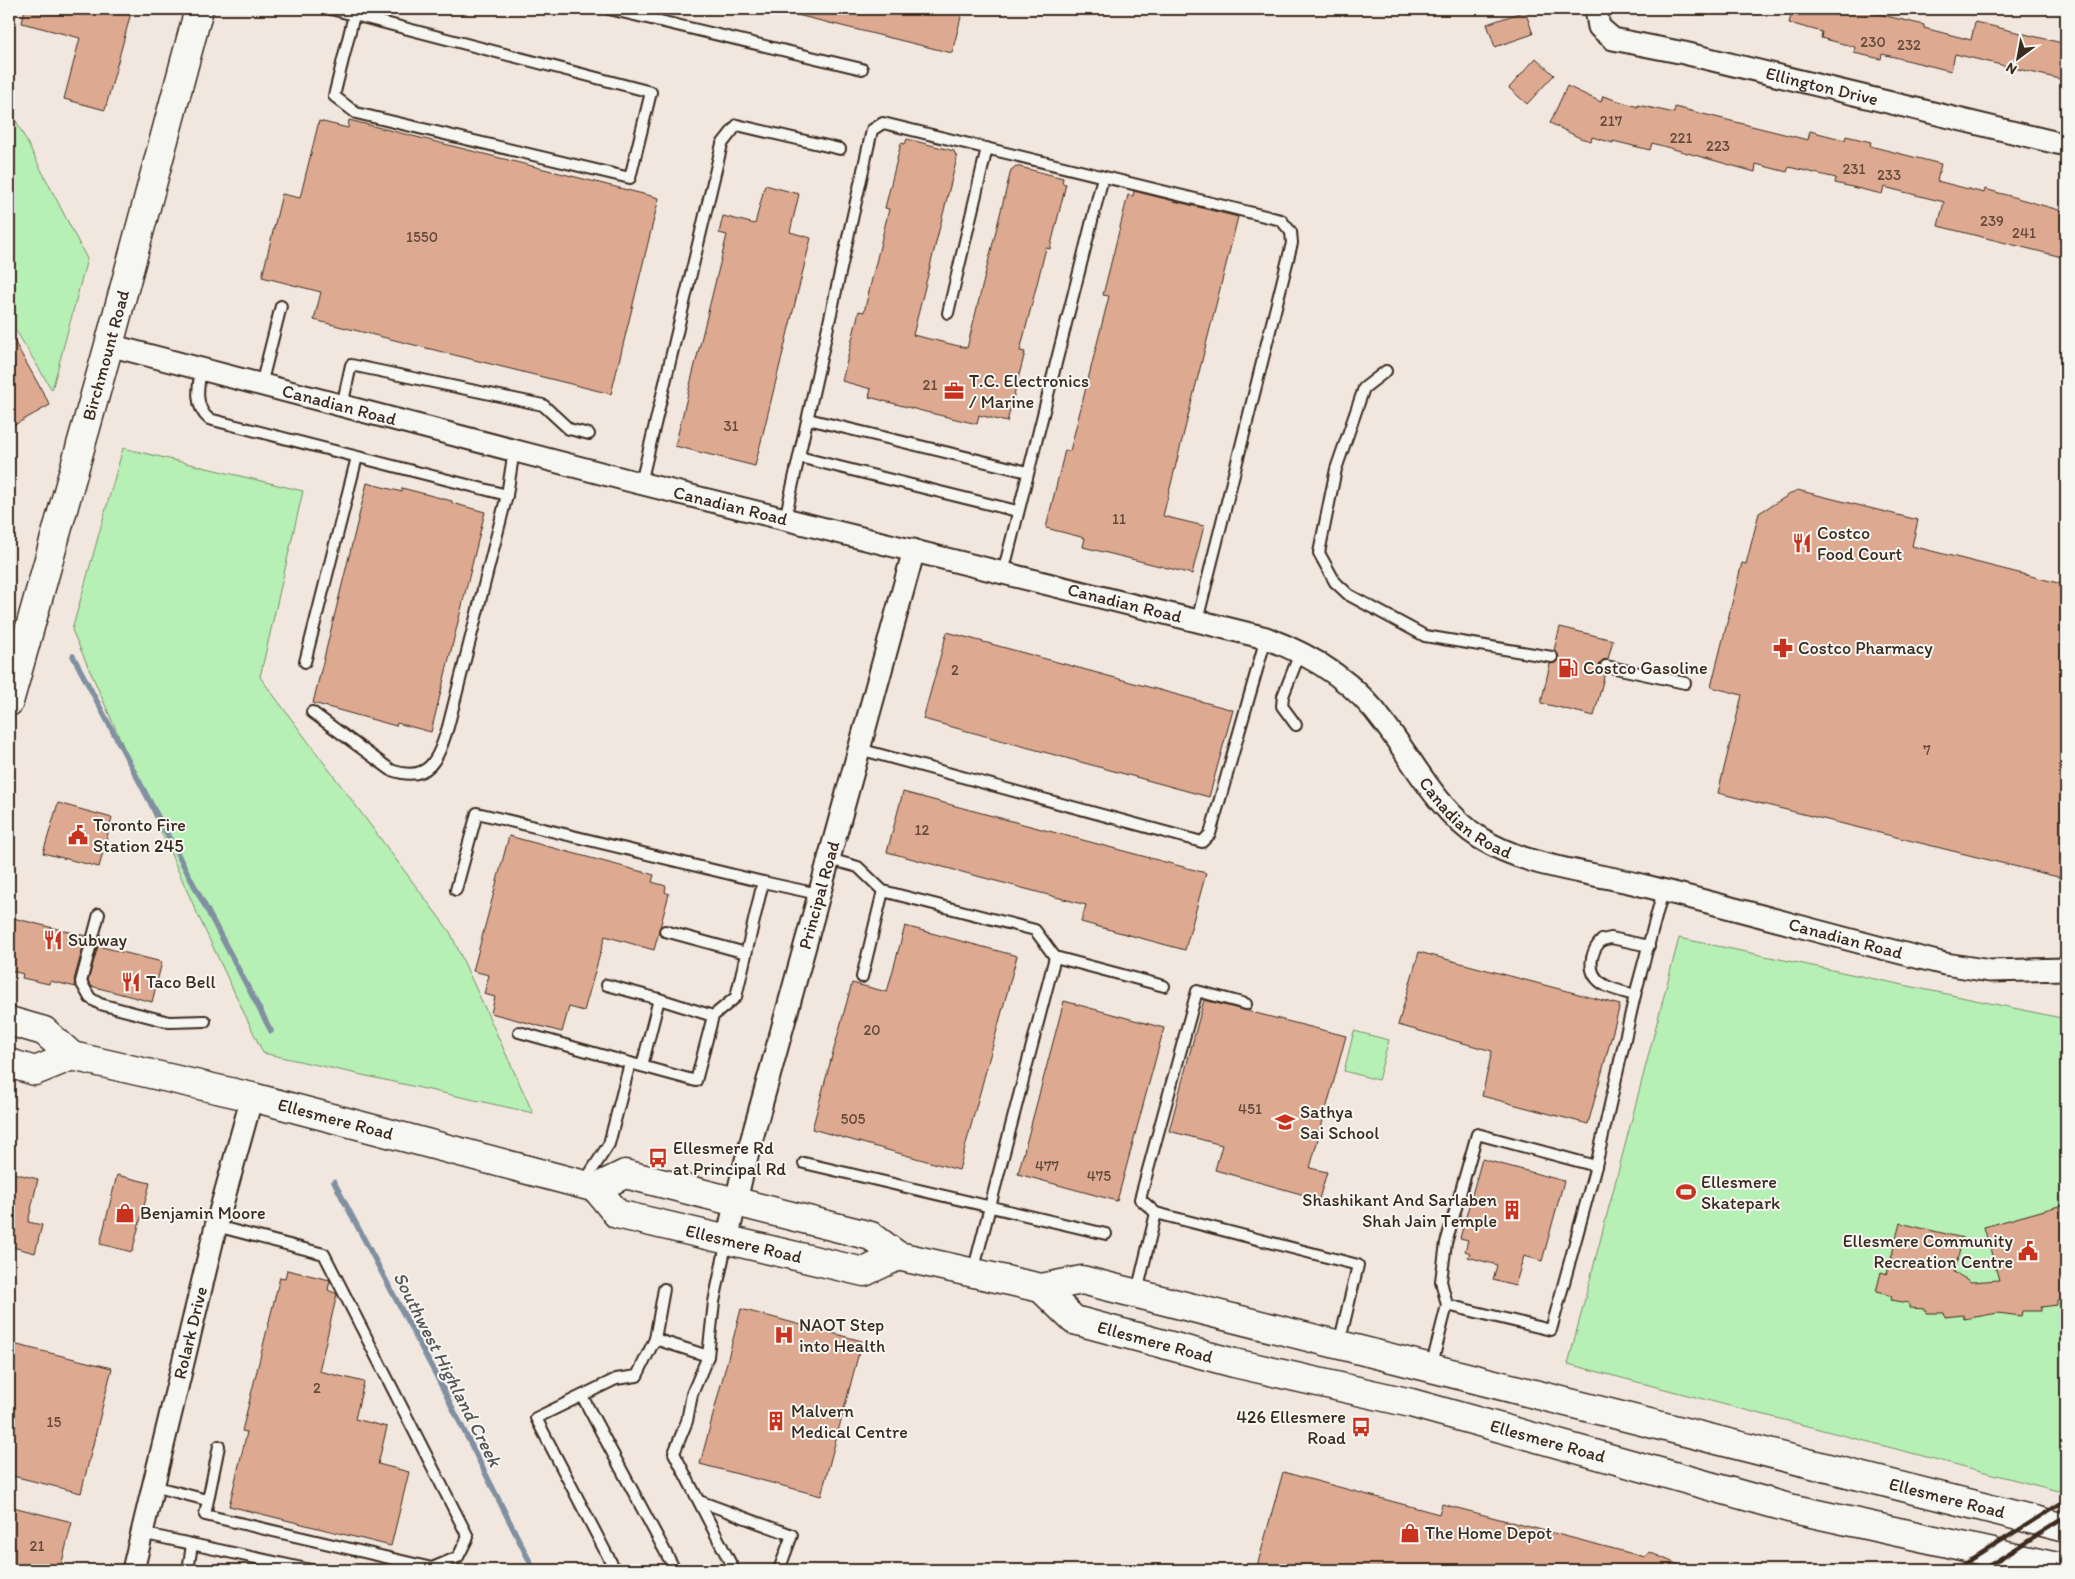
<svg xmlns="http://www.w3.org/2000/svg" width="2075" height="1579" font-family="Itim,sans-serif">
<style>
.green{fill:#b6f0b4;stroke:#788d69}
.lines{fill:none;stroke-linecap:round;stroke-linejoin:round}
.stream{stroke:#8190a1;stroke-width:5.5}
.building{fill:#ddaa91;stroke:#3b2a1e}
.lane-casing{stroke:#3b2a1e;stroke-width:14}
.street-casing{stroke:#3b2a1e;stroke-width:25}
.secondary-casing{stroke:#3b2a1e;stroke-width:31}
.lane{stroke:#f6f6f2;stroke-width:10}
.street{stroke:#f6f6f2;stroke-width:21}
.secondary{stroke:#f6f6f2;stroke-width:28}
.rail{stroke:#3b2a1e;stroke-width:4}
.labels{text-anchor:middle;stroke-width:4;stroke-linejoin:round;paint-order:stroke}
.number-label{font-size:15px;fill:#644a3b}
.street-label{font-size:18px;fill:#3b2a1e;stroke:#f6f6f2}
.poi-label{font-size:18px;fill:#3b2a1e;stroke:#f6f6f2;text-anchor:start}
.water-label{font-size:19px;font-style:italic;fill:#585455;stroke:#f6f6f2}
</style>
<rect width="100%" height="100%" fill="#f1e7df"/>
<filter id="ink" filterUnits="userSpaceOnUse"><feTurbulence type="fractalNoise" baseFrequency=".02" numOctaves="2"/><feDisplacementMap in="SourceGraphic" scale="10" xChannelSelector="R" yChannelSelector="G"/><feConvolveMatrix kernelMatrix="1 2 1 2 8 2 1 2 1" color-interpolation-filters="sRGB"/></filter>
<g filter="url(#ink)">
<g class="green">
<polygon points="9,107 87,259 52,390 9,319"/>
<polygon points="123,448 303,491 260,677 450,932 533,1113 263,1053 196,911 72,630"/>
<polygon points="1679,938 2061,1018 2066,1016 2066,1486 2058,1491 1568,1364"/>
<polygon points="1354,1031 1389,1040 1378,1080 1344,1071"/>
</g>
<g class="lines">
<g class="stream">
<polyline points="73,656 271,1031"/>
<polyline points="334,1182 438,1379 534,1570"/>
</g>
</g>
<g class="building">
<polygon points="25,9 132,9 105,110 64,99 80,38 22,23"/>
<polygon points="798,9 963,9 952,53 797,15"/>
<polygon points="1793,9 1857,9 1924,25 1924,28 1971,40 1975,22 2066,44 2064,80 1955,54 1951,71 1882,54 1881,59 1854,53 1855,47 1821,38 1822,32 1789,23"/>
<polygon points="1525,11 1533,34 1495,47 1487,24"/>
<polygon points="1536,58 1554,75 1527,104 1509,88"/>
<polygon points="1567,86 1601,102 1603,96 1638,107 1638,105 1674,113 1675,107 1808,140 1810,131 1845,140 1846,136 1871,142 1870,146 1941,164 1937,181 1984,193 1985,189 2066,212 2066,258 1938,226 1944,202 1884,187 1882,194 1835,183 1836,178 1789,167 1787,172 1756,164 1755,172 1652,143 1650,150 1613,141 1613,143 1592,137 1591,141 1580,138 1550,123"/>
<polygon points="349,120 659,198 611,394 314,320 321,292 262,277 282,194 300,198 319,121 348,128"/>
<polygon points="907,139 954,151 957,158 913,335 967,348 1011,170 1016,166 1063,178 1062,183 1066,184 1050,249 1046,248 1020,351 1025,352 1007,422 979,415 977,424 926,412 869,397 871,389 842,381 859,311 864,312 889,209 885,208 901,143 905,144"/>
<polygon points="765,185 799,194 790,232 811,238 755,466 675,446 727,235 719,233 723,216 755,224"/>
<polygon points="1134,191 1238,217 1163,516 1204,526 1192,574 1083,547 1085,538 1046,528 1065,450 1070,451 1109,296 1103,295 1128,195 1133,196"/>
<polygon points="9,332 50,405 9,428"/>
<polygon points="367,483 402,492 402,488 452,501 452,503 485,512 431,732 397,723 396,726 313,703"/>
<polygon points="1797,490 1918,520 1912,546 2066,585 2066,879 1718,793 1742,695 1711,687 1742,563 1746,564 1759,513"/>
<polygon points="1560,627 1613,640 1608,659 1603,660 1599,664 1600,669 1605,673 1594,716 1541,703 1550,664 1555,663 1559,659 1558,654 1554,650"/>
<polygon points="947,632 1233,710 1209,797 923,719"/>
<polygon points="903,792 1206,873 1185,950 1081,922 1086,905 887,852"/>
<polygon points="58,803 112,818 99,867 43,853"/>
<polygon points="509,836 654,875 652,882 666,886 665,892 669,894 654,950 605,936 584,1011 569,1007 562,1032 491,1013 495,997 484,994 489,975 473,971"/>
<polygon points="9,917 86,936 74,980 76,987 50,981 49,984 22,978 23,974 9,970"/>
<polygon points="905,926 1017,956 959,1170 812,1129 852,983 887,992"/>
<polygon points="98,946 162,962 152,1002 91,986 88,981"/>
<polygon points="1419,952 1620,1005 1588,1124 1482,1096 1492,1051 1398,1025"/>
<polygon points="1204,1000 1346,1036 1310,1168 1327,1172 1319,1199 1215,1170 1222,1145 1169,1131"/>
<polygon points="1064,1001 1164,1028 1117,1201 1018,1174"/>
<polygon points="1482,1159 1564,1181 1542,1261 1524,1256 1515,1286 1493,1280 1497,1265 1468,1257 1470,1253 1465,1251 1468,1240 1460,1238"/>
<polygon points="9,1172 38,1179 28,1222 42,1225 35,1253 9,1246"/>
<polygon points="117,1175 150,1183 132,1252 100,1244"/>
<polygon points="2066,1204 2066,1299 2057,1301 2057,1305 2041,1307 2041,1311 2022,1311 2021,1316 1998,1313 1964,1319 1963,1315 1945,1317 1944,1313 1926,1313 1926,1309 1909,1308 1909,1303 1891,1300 1892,1296 1876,1292 1881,1272 1887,1274 1900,1223 1963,1238 1954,1272 1971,1282 1999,1280 1984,1227"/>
<polygon points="287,1270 330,1280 328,1290 337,1294 319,1371 364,1382 355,1419 387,1427 378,1464 409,1472 391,1546 229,1506 247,1432 242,1431 280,1277 285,1278"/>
<polygon points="741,1309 862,1341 821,1496 700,1464"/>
<polygon points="9,1343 112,1368 81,1493 9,1475"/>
<polygon points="1283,1472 1439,1514 1442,1504 1645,1557 1649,1552 1691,1570 1256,1570"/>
<polygon points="9,1506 72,1522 60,1570 9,1570"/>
</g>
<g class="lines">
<defs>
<g id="lane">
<polyline points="331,9 651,92 630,178 356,113 334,96 354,15"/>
<polyline points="609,9 862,69"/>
<polyline points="948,313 987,148"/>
<path d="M201 369C198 387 194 407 209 419L507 495 514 450"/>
<polyline points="1386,371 1364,388 1336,469 1319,553 1335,582 1349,595 1425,636 1552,657"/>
<polyline points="261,385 281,306"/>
<polyline points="342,406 351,365 543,405 569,429 589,434"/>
<polyline points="808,419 1028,472"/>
<polyline points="799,457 1017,511"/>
<polyline points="641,483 722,144 737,125 840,149"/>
<polyline points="785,519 872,130 883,123 1281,220 1291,232 1292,243 1197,621"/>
<polyline points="1003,573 1103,177"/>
<polyline points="305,662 357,457"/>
<polyline points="1606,666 1685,683"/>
<path d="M312 712 391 770C430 784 438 758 448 727L507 495"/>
<polyline points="1296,725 1282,706 1283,696 1300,653"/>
<polyline points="859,749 1202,842 1210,834 1266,638"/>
<polyline points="829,859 858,867 883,891"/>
<polyline points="763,882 818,894"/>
<polyline points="456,890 477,813 763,882 736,997 713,1016 696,1081 630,1063 609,1144 583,1184"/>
<polyline points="99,914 81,982 90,998 100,1004 169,1022 205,1021"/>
<polyline points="665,931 746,953"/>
<polyline points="862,977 883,891 1035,930 1055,957"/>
<polyline points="607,985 659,999"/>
<path d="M1635 995C1615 990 1587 985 1592 958 1594 950 1596 946 1602 940L1611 938 1649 946"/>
<polyline points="1246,1004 1197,991 1140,1199 1156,1213 1358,1265 1339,1344"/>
<polyline points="519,1032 630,1063"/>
<polyline points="642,1066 659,999 713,1016"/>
<polyline points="804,1163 1106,1234"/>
<polyline points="1596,1166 1635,995 1663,891"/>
<polyline points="216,1226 324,1254 468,1537 458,1557 432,1568 205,1515 219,1446"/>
<polyline points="973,1272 1055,957 1164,986"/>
<polyline points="1137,1292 1156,1213"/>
<polyline points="655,1339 664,1289"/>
<polyline points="708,1356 692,1394 687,1421 674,1453 734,1570"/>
<polyline points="1431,1368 1447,1305 1441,1281 1446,1243 1477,1134 1596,1166 1551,1330 1447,1305"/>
<polyline points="582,1396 675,1570"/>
<polyline points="153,1486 207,1500"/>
<polyline points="699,1501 792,1535 779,1570"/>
<polyline points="141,1533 311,1570"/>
<polyline points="188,1570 192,1545"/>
<polyline points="615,1570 536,1418 616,1379 637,1376 655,1339 708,1356 714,1302 727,1240"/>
</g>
<g id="street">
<path id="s1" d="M1596 9 1599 27 1613 39 1684 53 2066 145"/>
<path id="s2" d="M109 345 635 482 1266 638C1312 655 1356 683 1385 724 1414 762 1438 811 1480 838 1526 867 1585 871 1637 884 1740 909 1842 939 1945 964L1990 971 2066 969"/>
<path id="s3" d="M727 1239 743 1171 914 550"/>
<path id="s4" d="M133 1570 216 1226 252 1097"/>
</g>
<g id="secondary">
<path id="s5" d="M9 702 109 345 199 9"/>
<path id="s6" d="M9 1021 44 1031 72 1056 252 1097 596 1188 617 1214 864 1272 898 1256"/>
<polyline points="9,1063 35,1071 72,1056"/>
<path id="s7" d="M596 1188 625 1174 871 1236 898 1256 1041 1288 1082 1280 2066 1528"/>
<path id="s8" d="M1041 1288 1074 1320 1234 1363 1411 1403 1789 1508 2066 1569"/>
</g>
</defs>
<use href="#lane" class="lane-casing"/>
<use href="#street" class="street-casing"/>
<use href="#secondary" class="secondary-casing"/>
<use href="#lane" class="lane"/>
<use href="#street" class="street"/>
<use href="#secondary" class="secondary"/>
<g class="rail">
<polyline points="1955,1570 2066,1500"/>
<polyline points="1982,1570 2066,1517"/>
</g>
</g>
</g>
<defs>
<symbol id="office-bare" viewBox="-9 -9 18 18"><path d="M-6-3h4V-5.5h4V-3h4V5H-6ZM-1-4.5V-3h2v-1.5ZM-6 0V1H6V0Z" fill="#c8321e" stroke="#f6f6f2" stroke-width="2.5" paint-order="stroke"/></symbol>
<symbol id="restaurant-bare" viewBox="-9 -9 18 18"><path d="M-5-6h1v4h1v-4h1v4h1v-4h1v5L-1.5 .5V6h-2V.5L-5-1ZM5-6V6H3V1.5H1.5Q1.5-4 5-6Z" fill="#c8321e" stroke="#f6f6f2" stroke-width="2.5" paint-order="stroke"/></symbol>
<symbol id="pharmacy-bare" viewBox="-9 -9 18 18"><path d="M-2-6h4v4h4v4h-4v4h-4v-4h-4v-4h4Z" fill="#c8321e" stroke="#f6f6f2" stroke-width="2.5" paint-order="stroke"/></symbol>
<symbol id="fuel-bare" viewBox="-9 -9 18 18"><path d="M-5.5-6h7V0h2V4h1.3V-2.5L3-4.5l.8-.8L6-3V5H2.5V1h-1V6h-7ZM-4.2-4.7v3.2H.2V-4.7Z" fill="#c8321e" stroke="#f6f6f2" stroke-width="2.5" paint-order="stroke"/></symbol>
<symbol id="civic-bare" viewBox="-9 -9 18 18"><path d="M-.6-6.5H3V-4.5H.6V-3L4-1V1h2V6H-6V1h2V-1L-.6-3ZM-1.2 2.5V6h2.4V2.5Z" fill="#c8321e" stroke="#f6f6f2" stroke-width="2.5" paint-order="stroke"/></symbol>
<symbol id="school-bare" viewBox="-9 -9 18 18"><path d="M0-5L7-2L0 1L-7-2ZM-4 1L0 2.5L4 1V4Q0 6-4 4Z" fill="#c8321e" stroke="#f6f6f2" stroke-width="2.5" paint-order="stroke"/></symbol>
<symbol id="bus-bare" viewBox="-9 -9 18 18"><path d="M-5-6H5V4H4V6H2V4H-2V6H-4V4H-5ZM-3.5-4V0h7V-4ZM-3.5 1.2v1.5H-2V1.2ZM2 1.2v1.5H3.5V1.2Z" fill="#c8321e" stroke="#f6f6f2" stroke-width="2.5" paint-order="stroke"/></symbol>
<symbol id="stadium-bare" viewBox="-9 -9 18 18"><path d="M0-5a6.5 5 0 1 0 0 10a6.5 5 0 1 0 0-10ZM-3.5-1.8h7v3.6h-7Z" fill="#c8321e" stroke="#f6f6f2" stroke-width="2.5" paint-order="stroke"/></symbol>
<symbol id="building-bare" viewBox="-9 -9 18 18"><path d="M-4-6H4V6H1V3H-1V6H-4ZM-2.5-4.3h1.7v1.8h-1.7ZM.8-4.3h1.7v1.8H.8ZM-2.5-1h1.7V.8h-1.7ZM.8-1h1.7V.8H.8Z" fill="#c8321e" stroke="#f6f6f2" stroke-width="2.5" paint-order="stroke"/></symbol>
<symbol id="shop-bare" viewBox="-9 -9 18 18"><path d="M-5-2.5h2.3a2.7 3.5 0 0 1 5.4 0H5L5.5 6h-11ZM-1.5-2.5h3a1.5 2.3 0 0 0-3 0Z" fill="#c8321e" stroke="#f6f6f2" stroke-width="2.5" paint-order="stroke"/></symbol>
<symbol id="hospital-bare" viewBox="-9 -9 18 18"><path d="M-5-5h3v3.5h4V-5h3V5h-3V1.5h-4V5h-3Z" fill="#c8321e" stroke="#f6f6f2" stroke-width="2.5" paint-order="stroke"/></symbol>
</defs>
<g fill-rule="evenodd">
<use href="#office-bare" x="940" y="377" width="28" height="28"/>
<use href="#restaurant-bare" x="1788" y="529" width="28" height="28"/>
<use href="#pharmacy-bare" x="1769" y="634" width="28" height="28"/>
<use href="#fuel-bare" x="1554" y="654" width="28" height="28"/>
<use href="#civic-bare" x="64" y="821" width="28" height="28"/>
<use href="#restaurant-bare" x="39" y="926" width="28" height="28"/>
<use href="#restaurant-bare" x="117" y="968" width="28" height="28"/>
<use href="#school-bare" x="1271" y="1108" width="28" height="28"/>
<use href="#bus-bare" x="644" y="1144" width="28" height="28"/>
<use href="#stadium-bare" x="1672" y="1178" width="28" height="28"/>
<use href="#building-bare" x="1498" y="1196" width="28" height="28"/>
<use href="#shop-bare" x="111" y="1199" width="28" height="28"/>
<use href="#civic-bare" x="2014" y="1237" width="28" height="28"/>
<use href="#hospital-bare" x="770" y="1321" width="28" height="28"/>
<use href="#building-bare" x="762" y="1407" width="28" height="28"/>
<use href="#bus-bare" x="1347" y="1413" width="28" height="28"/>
<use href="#shop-bare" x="1396" y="1519" width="28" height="28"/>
</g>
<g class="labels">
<g class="number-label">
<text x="1873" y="47">230</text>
<text x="1909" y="50">232</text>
<text x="1611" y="126">217</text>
<text x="1681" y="143">221</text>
<text x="1718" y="151">223</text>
<text x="1854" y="174">231</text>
<text x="1889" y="180">233</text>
<text x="1992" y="226">239</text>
<text x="2024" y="238">241</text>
<text x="422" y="242">1550</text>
<text x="930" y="390">21</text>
<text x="731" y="431">31</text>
<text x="1119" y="524">11</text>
<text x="955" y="675">2</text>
<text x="1927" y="755">7</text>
<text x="922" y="835">12</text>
<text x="872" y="1035">20</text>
<text x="1250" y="1114">451</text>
<text x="853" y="1124">505</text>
<text x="1047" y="1171">477</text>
<text x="1099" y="1181">475</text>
<text x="317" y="1393">2</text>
<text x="54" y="1427">15</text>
<text x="37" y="1551">21</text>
</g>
<g class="street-label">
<text dy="6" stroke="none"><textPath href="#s1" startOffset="251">Ellington Drive</textPath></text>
<text dy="6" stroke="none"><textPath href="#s5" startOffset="360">Birchmount Road</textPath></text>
<text dy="6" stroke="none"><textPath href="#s2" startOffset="238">Canadian Road</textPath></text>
<text dy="6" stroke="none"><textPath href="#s2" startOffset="642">Canadian Road</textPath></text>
<text dy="6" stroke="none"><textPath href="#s2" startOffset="1048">Canadian Road</textPath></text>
<text dy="6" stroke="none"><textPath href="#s2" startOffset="1468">Canadian Road</textPath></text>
<text dy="6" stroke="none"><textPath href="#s3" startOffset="356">Principal Road</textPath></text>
<text dy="6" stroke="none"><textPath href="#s2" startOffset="1872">Canadian Road</textPath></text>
<text dy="6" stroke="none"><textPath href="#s6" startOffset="345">Ellesmere Road</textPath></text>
<text dy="6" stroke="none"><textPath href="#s6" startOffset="778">Ellesmere Road</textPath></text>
<text dy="6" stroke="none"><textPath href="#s4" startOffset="244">Rolark Drive</textPath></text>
<text dy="6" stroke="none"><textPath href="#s8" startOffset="130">Ellesmere Road</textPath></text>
<text dy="6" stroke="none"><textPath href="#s8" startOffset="535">Ellesmere Road</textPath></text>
<text dy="6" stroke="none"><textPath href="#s7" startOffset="1400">Ellesmere Road</textPath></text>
</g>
<g class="poi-label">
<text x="969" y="387">T.C. Electronics<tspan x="969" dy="21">/ Marine</tspan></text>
<text x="1817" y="539">Costco<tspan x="1817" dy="21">Food Court</tspan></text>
<text x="1798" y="654">Costco Pharmacy</text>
<text x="1583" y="674">Costco Gasoline</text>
<text x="93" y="831">Toronto Fire<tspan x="93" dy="21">Station 245</tspan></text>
<text x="68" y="946">Subway</text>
<text x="146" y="988">Taco Bell</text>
<text x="1300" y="1118">Sathya<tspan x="1300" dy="21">Sai School</tspan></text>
<text x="673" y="1154">Ellesmere Rd<tspan x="673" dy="21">at Principal Rd</tspan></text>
<text x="1701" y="1188">Ellesmere<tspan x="1701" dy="21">Skatepark</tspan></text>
<text x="1497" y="1206" text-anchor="end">Shashikant And Sarlaben<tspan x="1497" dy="21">Shah Jain Temple</tspan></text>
<text x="140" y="1219">Benjamin Moore</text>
<text x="2013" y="1247" text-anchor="end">Ellesmere Community<tspan x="2013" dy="21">Recreation Centre</tspan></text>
<text x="799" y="1331">NAOT Step<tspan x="799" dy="21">into Health</tspan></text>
<text x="791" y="1417">Malvern<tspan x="791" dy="21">Medical Centre</tspan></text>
<text x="1346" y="1423" text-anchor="end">426 Ellesmere<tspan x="1346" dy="21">Road</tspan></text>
<text x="1425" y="1539">The Home Depot</text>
</g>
<g class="water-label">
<text transform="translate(448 1369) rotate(63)" y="7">Southwest Highland Creek</text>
</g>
</g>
<rect width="2075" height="1579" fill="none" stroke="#f6f6f2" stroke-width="30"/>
<rect x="15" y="15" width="2045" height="1549" fill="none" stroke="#3b2a1e" stroke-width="2" filter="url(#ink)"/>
<g transform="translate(2018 58) rotate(212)" stroke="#f6f6f2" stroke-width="4" paint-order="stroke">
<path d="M0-4L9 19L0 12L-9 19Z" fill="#3b2a1e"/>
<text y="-8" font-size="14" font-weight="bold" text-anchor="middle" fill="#3b2a1e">N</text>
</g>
</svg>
